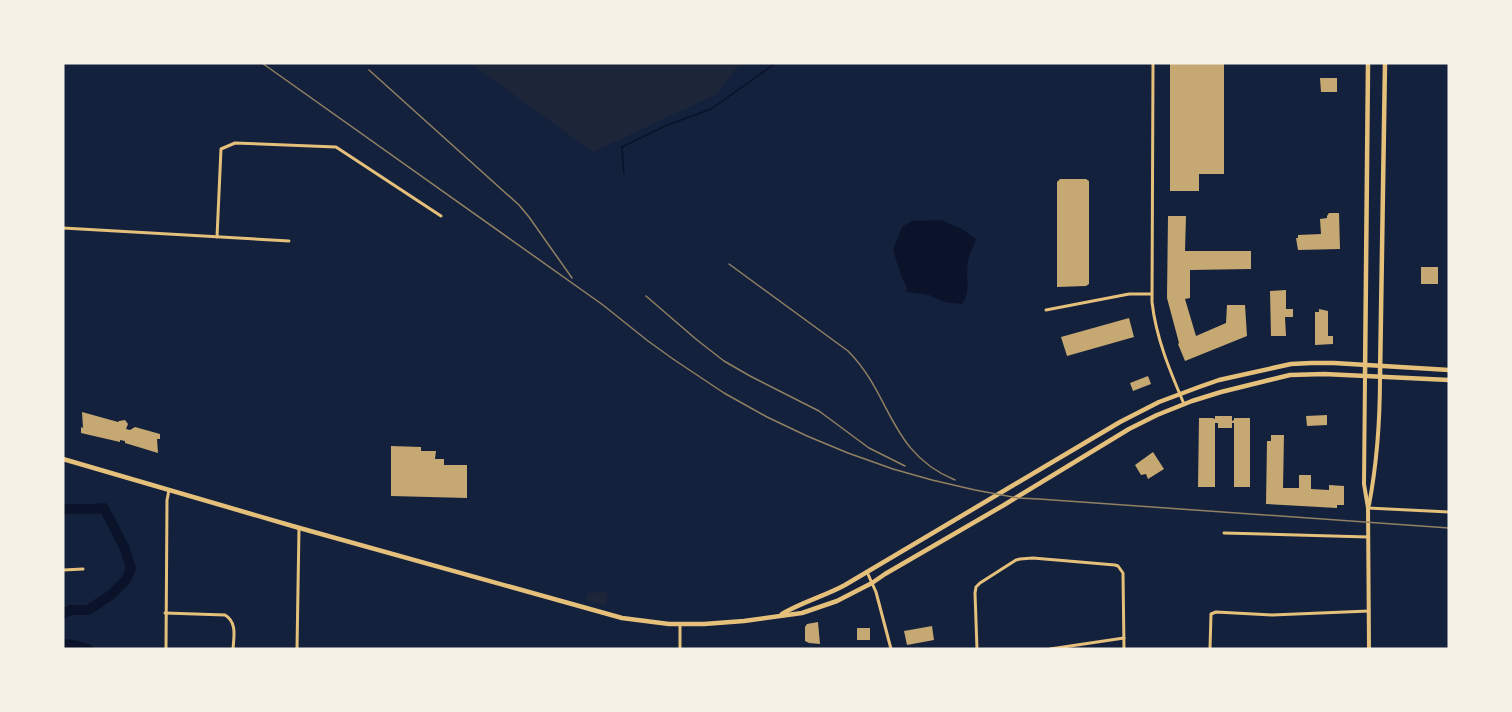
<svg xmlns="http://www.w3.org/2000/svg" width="1512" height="712" font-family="Poppins,sans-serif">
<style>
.green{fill:#1d2539}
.water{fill:#0b132b}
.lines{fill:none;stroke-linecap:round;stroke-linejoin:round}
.stream{stroke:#0b132b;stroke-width:1.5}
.river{stroke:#0b132b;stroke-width:10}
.building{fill:#c6a872}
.minor{stroke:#e5c07b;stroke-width:3}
.tertiary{stroke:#e5c07b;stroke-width:3}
.secondary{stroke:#e5c07b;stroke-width:4}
.primary{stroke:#e5c07b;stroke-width:4.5}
.trunk{stroke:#e5c07b;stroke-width:4.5}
.rail{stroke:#918062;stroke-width:1.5}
</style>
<rect width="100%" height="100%" fill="#14213d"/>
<g class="green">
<polygon points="470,63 740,63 717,94 593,152"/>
<polygon points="607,592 606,606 586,600 588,593"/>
</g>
<path class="water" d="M941 220 962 229 976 239C974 247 969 253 968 262 965 277 972 290 962 304L944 302 929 295 906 292 907 288 902 278 893 250 902 227 912 221Z"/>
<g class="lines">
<polyline class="stream" points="624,174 622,147 665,126 711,109 776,63"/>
<g class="river">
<polyline points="63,509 91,509 104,508 124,547 131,568 126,580 111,595 88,610 71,610 63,614"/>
<polyline points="63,644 75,645 88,649"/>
</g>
</g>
<g class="building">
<polygon points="1170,63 1224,63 1224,174 1199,174 1199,191 1170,191"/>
<polygon points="1320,78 1337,78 1337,92 1321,92"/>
<polygon points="1060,179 1086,179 1089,181 1089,284 1086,286 1057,287 1057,182"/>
<polygon points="1329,213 1339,213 1340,249 1298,250 1296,238 1298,238 1298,235 1321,234 1320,219 1327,218 1327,216"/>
<polygon points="1168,216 1186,216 1185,251 1251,251 1251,269 1190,270 1190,298 1185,299 1196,336 1226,323 1227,305 1245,305 1247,336 1185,361 1178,344 1179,343 1167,298"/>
<rect x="1421" y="267" width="17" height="17"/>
<polygon points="1286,290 1286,309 1293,309 1293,317 1285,317 1286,336 1271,336 1270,291"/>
<polygon points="1319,309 1328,311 1328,336 1333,336 1333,344 1315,345 1315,312 1319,312"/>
<polygon points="1129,318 1134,337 1067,356 1061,337"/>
<polygon points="1148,376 1151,384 1133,391 1130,383"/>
<polygon points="82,412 118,422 119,421 125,420 128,424 126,429 130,430 135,427 160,434 160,439 157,439 158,453 125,443 125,441 120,440 120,442 81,433 81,427 83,428"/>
<polygon points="1327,415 1327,425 1307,426 1306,416"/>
<polygon points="1215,416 1232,416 1232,421 1234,420 1234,418 1250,418 1250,487 1234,487 1234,423 1232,423 1232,428 1218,428 1218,423 1215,423 1215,487 1198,487 1199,418 1213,418 1215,419"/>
<polygon points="1271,435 1284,435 1283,488 1299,488 1299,475 1311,475 1311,489 1329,490 1329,485 1344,486 1344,505 1337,505 1337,508 1266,504 1267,441 1271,441"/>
<polygon points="391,446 421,447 421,451 436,451 435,459 444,459 444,465 467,465 467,498 391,496"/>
<polygon points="1153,452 1164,469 1148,479 1146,474 1141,475 1135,465"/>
<polygon points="818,622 820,644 809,643 805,641 805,627 807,624"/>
<polygon points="932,626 934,640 907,645 904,631"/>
<rect x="857" y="628" width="13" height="12"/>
</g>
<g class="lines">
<g class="minor">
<polyline points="63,228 289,241"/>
<polyline points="217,237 221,149 235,143 336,147 441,216"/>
<polyline points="1046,310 1129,294 1151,294"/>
<polyline points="1368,508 1449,512"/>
<polyline points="1224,533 1368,537"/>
<polyline points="63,570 83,569"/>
<path d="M165 613 225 615C237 622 234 636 233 649"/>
<polyline points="166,649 167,500 169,490"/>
<polyline points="297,649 299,528"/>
<polyline points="680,649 680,625"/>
<polyline points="977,649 975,593 976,587 980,583 1016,560 1020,559 1033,558 1115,565 1118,566 1123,573 1124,649"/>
<polyline points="1050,649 1124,638"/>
<polyline points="1210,649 1211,614 1216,612 1272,615 1369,611"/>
</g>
<g class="tertiary">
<path d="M1153 63 1152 302C1156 338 1170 371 1184 404"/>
<polyline points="867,572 876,592 891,649"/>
</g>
<g class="secondary">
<polyline points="1365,377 1364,484 1368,508 1369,649"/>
<path d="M1369 505C1377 463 1380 420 1380 377"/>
</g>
<g class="primary">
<polyline points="63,459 296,527 622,618 669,624 704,624 744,621 802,613 837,601 872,583 885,574 1004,505 1129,429 1157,415 1192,401 1221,392 1290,375 1324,374 1449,380"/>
<path d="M782 614C802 602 825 596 845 585L1120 422 1159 402 1199 387 1219 380 1291 364 1311 363H1334L1449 370"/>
</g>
<g class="trunk">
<polyline points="1365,377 1368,63"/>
<polyline points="1380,377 1385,63"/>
</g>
<g class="rail">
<polyline points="262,63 603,305 648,341 673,359 724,393 767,417 807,436 848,453 893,469 932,480 975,490 1018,498 1039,499 1449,528"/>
<polyline points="369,70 519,205 529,217 572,278"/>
<path d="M729 264 848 351C892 395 889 453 955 480"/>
<polyline points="646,296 697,340 724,361 750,376 819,411 869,448 905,466"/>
</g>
</g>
<rect width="1512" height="712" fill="none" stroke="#f6f1e7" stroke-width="129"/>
</svg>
